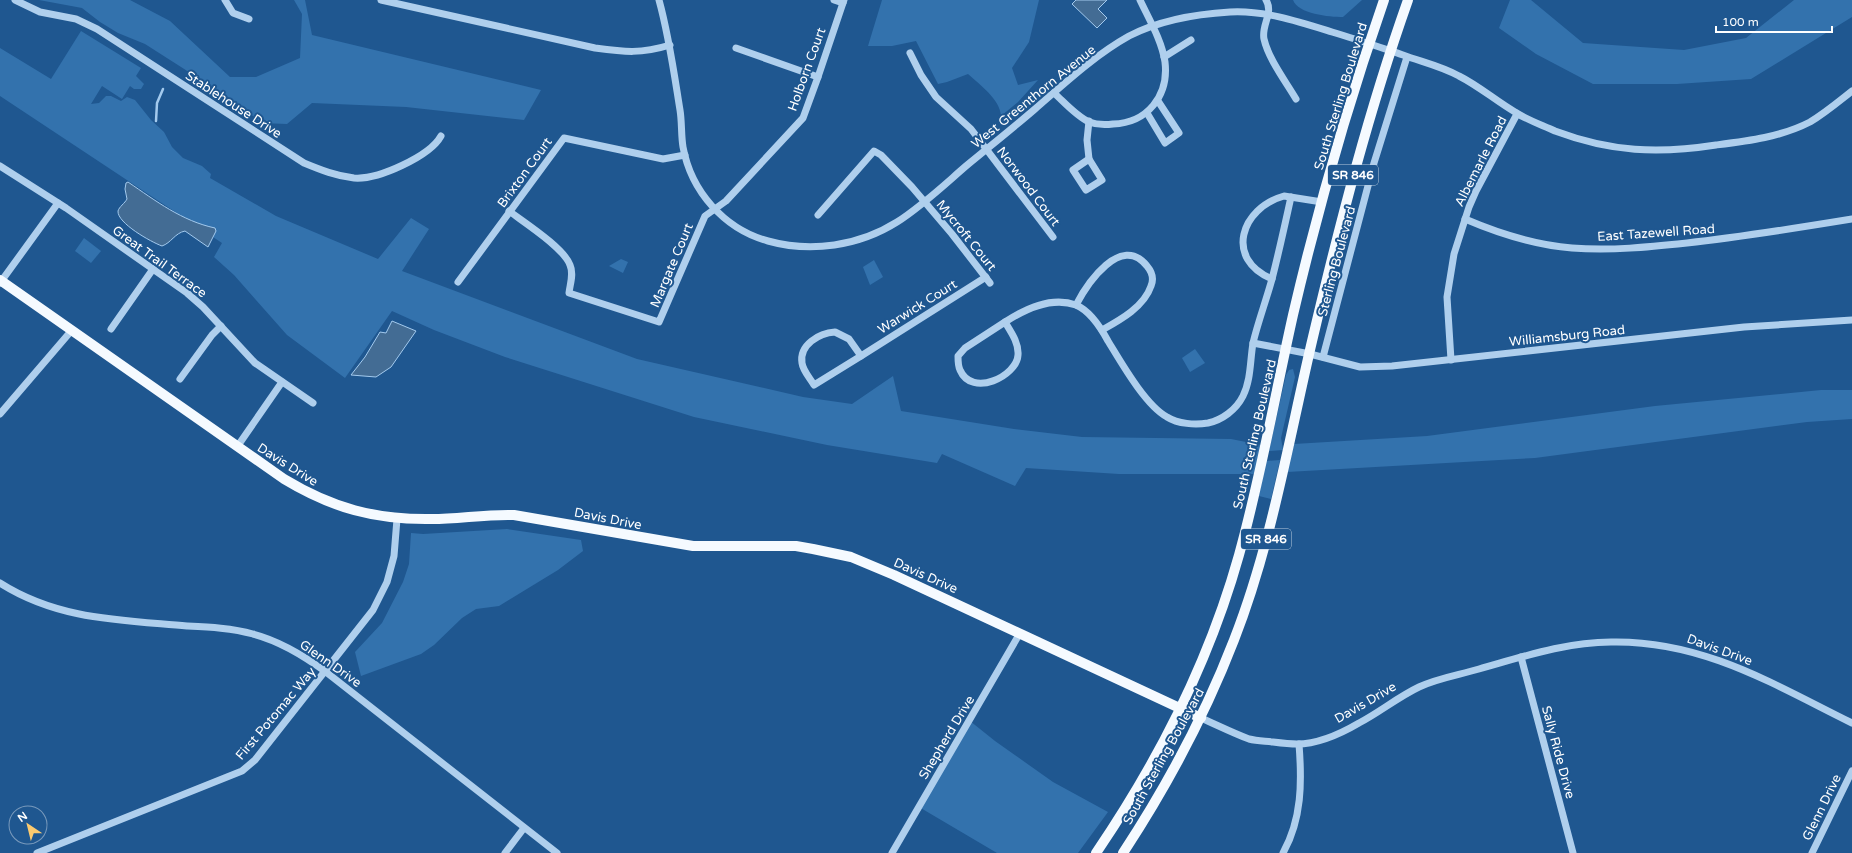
<svg xmlns="http://www.w3.org/2000/svg" width="1852" height="853" font-family="'Varela Round',sans-serif">
<style>
.green{fill:#3372ad}
.water{fill:#436c94;stroke:#a3caee}
.lines{fill:none;stroke-linecap:round;stroke-linejoin:round}
.stream{stroke:#a3caee;stroke-width:2.5}
.minor{stroke:#afcfed;stroke-width:7}
.major{stroke:#f5faff;stroke-width:10}
.labels{text-anchor:middle;stroke-width:4;stroke-linejoin:round;paint-order:stroke}
.shield{fill:#1f5790;stroke:#bccdde;stroke-width:1}
.shield-label{font-size:12px;font-weight:bold;fill:#fff}
.street-label{font-size:13px;fill:#fff;stroke:#1f5790}
</style>
<rect width="100%" height="100%" fill="#1f5790"/>
<g class="green">
<polygon points="39,0 130,0 170,21 230,77 256,77 300,58 302,14 294,0 305,0 312,35 541,90 524,120 406,107 312,103 287,124 262,123 228,97 145,44 118,33 100,22 82,8"/>
<path d="M882 0H1039L1029 42 1012 68 1018 85 1038 80 1018 102 1001 116C1000 99 980 85 968 74L947 82 938 84 916 41 892 46H868Z"/>
<path d="M1293 0H1362L1343 17C1329 17 1298 14 1293 0Z"/>
<polygon points="1510,0 1531,0 1583,43 1684,50 1746,38 1794,0 1852,0 1852,17 1751,79 1677,84 1593,84 1536,54 1499,28"/>
<polygon points="81,31 141,68 136,76 144,84 141,89 134,89 130,86 122,99 102,86 91,104 99,103 106,96 111,96 121,101 127,97 135,100 151,120 164,132 172,147 183,158 202,166 211,174 210,178 276,216 378,259 411,218 429,229 402,271 637,359 803,397 852,404 893,376 901,411 1014,429 1082,437 1231,439 1266,446 1259,474 1119,474 1026,468 1015,486 942,454 937,463 827,445 694,417 505,357 434,330 392,311 345,378 287,335 234,275 214,257 222,243 0,96 0,48 51,79"/>
<polygon points="84,238 101,251 91,263 75,251"/>
<polygon points="621,259 628,262 623,273 609,266"/>
<polygon points="874,260 883,277 870,285 863,267"/>
<polygon points="1195,349 1205,363 1190,372 1182,358"/>
<polygon points="1293,369 1295,377 1281,438 1283,450 1269,451 1286,375 1289,370"/>
<polygon points="1821,390 1852,390 1852,419 1807,422 1535,458 1287,472 1294,444 1427,436 1655,406"/>
<polygon points="1280,460 1271,499 1259,496 1266,461"/>
<polygon points="507,529 581,540 583,551 558,570 499,606 476,609 462,618 434,645 421,654 361,676 355,652 382,623 403,582 409,564 411,533 423,534"/>
<polygon points="970,721 995,741 1053,782 1108,812 1078,853 997,853 919,807"/>
</g>
<g class="water">
<polygon points="1076,0 1107,0 1098,9 1107,18 1097,28 1072,4"/>
<path d="M128 182C156 201 182 221 215 228L216 231 208 247 185 231C175 233 171 243 162 246 151 242 117 223 118 211 119 207 125 203 127 199L125 189 126 183Z"/>
<polygon points="392,321 416,331 391,367 376,377 351,375 365,357 380,332 386,333"/>
</g>
<g class="lines">
<polyline class="stream" points="156,121 157,103 163,89"/>
<g class="minor">
<path d="M15 0 40 12 76 19 97 29 304 163C321 170 336 176 354 178 378 180 430 156 441 136"/>
<polyline points="225,0 233,13 249,19"/>
<path d="M381 0 595 48C625 52 641 54 670 45"/>
<path d="M659 0C669 36 674 73 680 110 682 122 681 135 683 147 691 191 724 229 768 241 811 253 859 246 897 222 922 206 944 185 966 166 989 147 1013 128 1035 109 1065 83 1095 55 1129 36 1160 20 1196 14 1230 12 1264 10 1300 22 1332 32 1356 39 1379 47 1403 55 1422 62 1441 66 1459 76 1479 86 1496 101 1515 112 1527 120 1542 125 1555 131 1611 152 1658 154 1716 145 1748 141 1781 137 1810 122 1825 113 1838 102 1852 91"/>
<polyline points="834,0 843,3"/>
<path d="M1266 0C1274 13 1261 25 1264 39 1268 58 1286 82 1296 99"/>
<polyline points="736,48 818,77"/>
<polyline points="910,53 921,75 936,97 971,129 1053,237"/>
<polyline points="1164,57 1191,40"/>
<path d="M1054 93C1064 102 1076 116 1089 122 1097 125 1105 125 1113 124 1147 123 1169 96 1165 62 1162 41 1149 19 1140 0"/>
<polyline points="1147,113 1165,143 1179,133 1158,101"/>
<polyline points="1089,121 1087,140 1089,159"/>
<polygon points="1089,159 1102,180 1086,190 1073,170"/>
<polyline points="0,166 66,208 187,293 203,307 255,363 313,403"/>
<path d="M509 211C525 223 564 248 570 265 574 274 570 284 569 293L659 322 705 216 726 201 803 118 818 77 844 0"/>
<polyline points="818,215 874,151 881,155 912,187 952,234 990,283"/>
<path d="M1465 219C1500 234 1535 245 1572 248 1611 251 1649 247 1687 243 1742 237 1797 228 1852 219"/>
<path d="M1272 279C1224 259 1241 208 1284 196L1322 202"/>
<polyline points="458,282 564,138 663,159 685,155"/>
<polyline points="0,283 58,203"/>
<path d="M1076 305C1087 284 1121 233 1147 266 1152 272 1154 279 1151 286 1144 307 1120 320 1102 330"/>
<path d="M1005 322C1025 309 1051 296 1076 305 1090 311 1101 328 1108 341 1121 362 1145 405 1167 417 1178 424 1195 425 1208 423 1222 420 1236 410 1243 396 1251 380 1250 361 1253 343 1258 322 1266 301 1272 279 1279 252 1285 224 1291 197"/>
<path d="M1005 322C1011 332 1019 343 1018 355 1017 376 972 398 960 370 958 366 958 361 958 356L965 348Z"/>
<polyline points="111,329 153,269"/>
<path d="M835 332 849 339 861 356 814 385C810 378 803 371 802 363 799 345 819 333 835 332Z"/>
<polyline points="1253,343 1310,354 1360,367 1392,366 1744,327 1852,320"/>
<polyline points="861,356 986,277"/>
<polyline points="1323,357 1374,163 1407,57"/>
<polyline points="1451,360 1447,297 1454,254 1469,207 1476,191 1517,114"/>
<polyline points="180,379 212,335 221,326"/>
<polyline points="0,414 72,330"/>
<polyline points="237,447 282,382"/>
<path d="M0 583C58 620 121 620 187 626 209 627 232 628 253 634 280 641 303 655 326 672L557 853"/>
<polyline points="1521,657 1573,853"/>
<path d="M1201 718C1217 725 1233 733 1249 739 1257 741 1265 741 1273 742 1281 743 1289 744 1297 744 1318 744 1342 733 1359 723 1380 712 1398 697 1419 687 1438 678 1459 675 1479 669 1522 657 1566 642 1611 642 1702 640 1773 684 1852 723"/>
<polyline points="37,853 242,771 255,760 373,610 387,582 394,556 397,519"/>
<polyline points="505,853 524,828"/>
<polyline points="892,853 1020,633"/>
<path d="M1283 853C1302 819 1302 782 1299 744"/>
<polyline points="1812,853 1852,771"/>
</g>
<g class="major">
<path d="M0 280 284 479C332 508 375 520 432 519 459 519 486 514 514 515L693 546H796L813 549 851 557 894 575 1201 718"/>
<path d="M1096 853C1158 762 1209 662 1239 555 1261 476 1275 395 1293 315 1318 208 1348 103 1384 0"/>
<path d="M1123 853C1167 786 1205 715 1234 640 1272 543 1289 438 1313 337 1340 223 1369 110 1408 0"/>
</g>
</g>
<g class="labels">
<g class="shield">
<rect x="1328" y="165" width="50" height="20" rx="3"/>
<rect x="1241" y="529" width="50" height="20" rx="3"/>
</g>
<g class="shield-label">
<text x="1353" y="179">SR 846</text>
<text x="1266" y="543">SR 846</text>
</g>
<g class="street-label">
<text transform="translate(806 69) rotate(-70)" y="5">Holborn Court</text>
<text transform="translate(1033 96) rotate(-39)" y="5">West Greenthorn Avenue</text>
<text transform="translate(1340 96) rotate(-73)" y="5">South Sterling Boulevard</text>
<text transform="translate(234 104) rotate(33)" y="5">Stablehouse Drive</text>
<text transform="translate(1480 161) rotate(-63)" y="5">Albemarle Road</text>
<text transform="translate(524 172) rotate(-54)" y="5">Brixton Court</text>
<text transform="translate(1029 186) rotate(53)" y="5">Norwood Court</text>
<text transform="translate(1656 232) rotate(-4)" y="5">East Tazewell Road</text>
<text transform="translate(967 235) rotate(51)" y="5">Mycroft Court</text>
<text transform="translate(160 261) rotate(36)" y="5">Great Trail Terrace</text>
<text transform="translate(1336 261) rotate(-75)" y="5">Sterling Boulevard</text>
<text transform="translate(671 265) rotate(-67)" y="5">Margate Court</text>
<text transform="translate(917 306) rotate(-32)" y="5">Warwick Court</text>
<text transform="translate(1567 335) rotate(-6)" y="5">Williamsburg Road</text>
<text transform="translate(1254 434) rotate(-77)" y="5">South Sterling Boulevard</text>
<text transform="translate(288 464) rotate(32)" y="5">Davis Drive</text>
<text transform="translate(608 518) rotate(11)" y="5">Davis Drive</text>
<text transform="translate(926 575) rotate(24)" y="5">Davis Drive</text>
<text transform="translate(1720 649) rotate(20)" y="5">Davis Drive</text>
<text transform="translate(331 663) rotate(35)" y="5">Glenn Drive</text>
<text transform="translate(1365 702) rotate(-30)" y="5">Davis Drive</text>
<text transform="translate(275 713) rotate(-50)" y="5">First Potomac Way</text>
<text transform="translate(946 737) rotate(-59)" y="5">Shepherd Drive</text>
<text transform="translate(1559 752) rotate(75)" y="5">Sally Ride Drive</text>
<text transform="translate(1163 756) rotate(-61)" y="5">South Sterling Boulevard</text>
<text transform="translate(1821 807) rotate(-64)" y="5">Glenn Drive</text>
</g>
</g>
<g transform="translate(28 825) rotate(325)"><circle r="19" fill="#1f5790" stroke="#799abc"/>
<path d="M0-3L7 15L0 10L-7 15Z" fill="#fbca6f"/>
<text y="-6" font-size="11" font-weight="bold" text-anchor="middle" fill="#ffffff">N</text>
</g>
<path d="M1716 26v6h116v-6" fill="none" stroke="#ffffff" stroke-width="2"/>
<text x="1722" y="26" font-size="12" fill="#ffffff" stroke="#1f5790" stroke-width="3" paint-order="stroke">100 m</text>
</svg>
